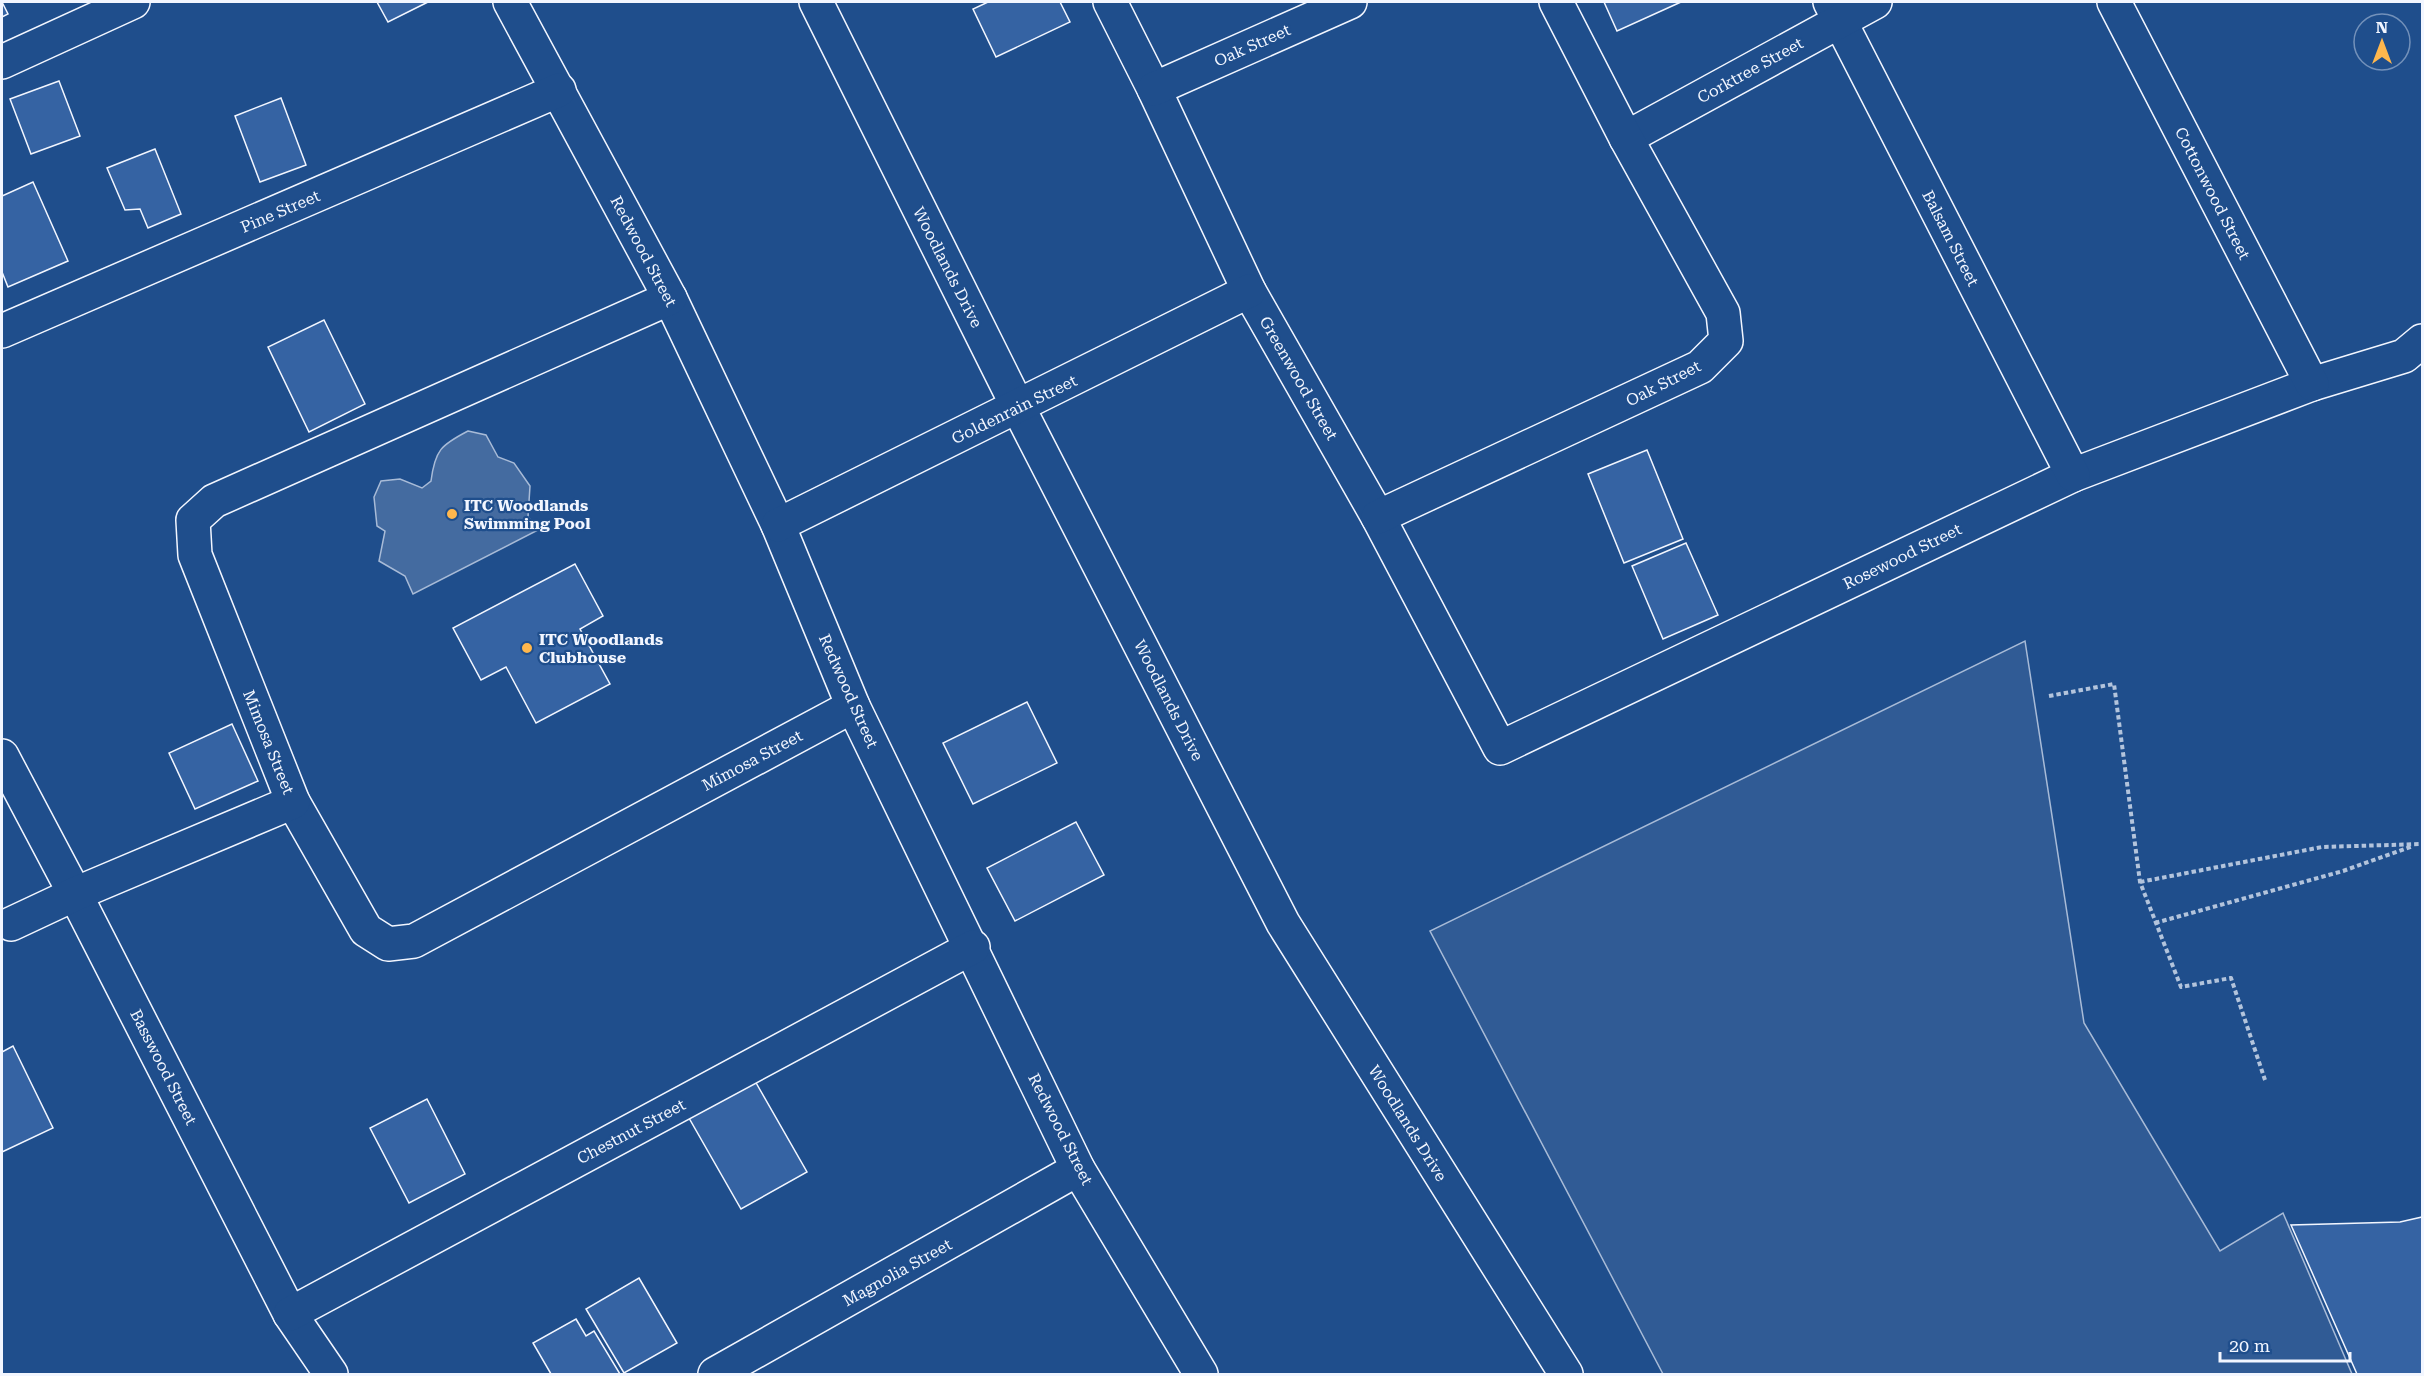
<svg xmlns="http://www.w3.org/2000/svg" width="2424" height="1376" font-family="'Roboto Serif',serif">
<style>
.built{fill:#305b95;stroke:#a8bbd7;stroke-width:1.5}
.water{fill:#446ba0;stroke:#a8bbd7;stroke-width:1.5}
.building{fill:#3563a3;stroke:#f2f6ff;stroke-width:1.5}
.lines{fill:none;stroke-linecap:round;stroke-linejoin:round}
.street-casing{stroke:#f2f6ff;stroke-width:36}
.path{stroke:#b3c4dc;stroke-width:4;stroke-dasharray:4.5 3;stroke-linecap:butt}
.street{stroke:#1f4e8c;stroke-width:33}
.poi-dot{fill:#ffb74d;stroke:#1f4e8c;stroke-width:2}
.labels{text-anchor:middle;stroke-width:4.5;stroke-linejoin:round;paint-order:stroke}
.street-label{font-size:16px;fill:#f2f6ff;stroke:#1f4e8c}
.poi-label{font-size:16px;font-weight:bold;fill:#f2f6ff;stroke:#1f4e8c;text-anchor:start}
</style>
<rect width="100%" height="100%" fill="#1f4e8c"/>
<polygon class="built" points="2025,641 2084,1023 2220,1251 2283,1213 2352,1374 1663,1374 1430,931"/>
<path class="water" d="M468 431 486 435 498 457 514 463 530 486 528 517 538 530 413 594 405 576 379 561 385 531 377 526 374 497 381 481 400 479 422 488 431 481C435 450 441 445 468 431Z"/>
<g class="building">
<polygon points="2,2 8,14 2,17"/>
<polygon points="377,2 428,2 388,22"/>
<polygon points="988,2 1060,2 1070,22 996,57 973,9"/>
<polygon points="1604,2 1681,2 1617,31"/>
<polygon points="59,81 80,136 31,154 10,99"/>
<polygon points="281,98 306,165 260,182 235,116"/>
<polygon points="155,149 181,214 148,228 140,209 125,210 107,168"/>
<polygon points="33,182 68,261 8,287 2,272 2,196"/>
<polygon points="324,320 365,404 309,432 268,347"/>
<polygon points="1647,450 1683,539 1624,563 1588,474"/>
<polygon points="1686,543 1718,615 1663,639 1632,566"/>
<polygon points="575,564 603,616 580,629 610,684 536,723 506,667 481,680 453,628"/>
<polygon points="1027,702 1057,763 973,804 943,743"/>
<polygon points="232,724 258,781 195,809 169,753"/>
<polygon points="1076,822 1104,875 1015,921 987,868"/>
<polygon points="13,1046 53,1128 2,1152 2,1052"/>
<polygon points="755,1081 807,1172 741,1209 689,1118"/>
<polygon points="427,1099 465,1174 409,1203 370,1128"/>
<polygon points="2422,1217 2422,1374 2357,1374 2291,1225 2400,1222"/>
<polygon points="639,1278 677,1343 624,1373 586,1309"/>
<polygon points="576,1319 586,1336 594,1331 620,1374 551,1374 533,1343"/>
</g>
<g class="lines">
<defs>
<g id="street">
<polyline points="510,2 670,298 778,525 853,706 1078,1169 1201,1374"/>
<polyline points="816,2 1018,407 1283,923 1566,1374"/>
<polyline points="1110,2 1154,89 1249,291 1378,517 1500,748 2073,475 2312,384 2404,356 2422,341"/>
<polyline points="1830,2 2073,475"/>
<polyline points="2114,2 2312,384"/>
<polyline points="2,62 133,2"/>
<polyline points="1154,89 1350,2"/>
<polyline points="1626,138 1875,2"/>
<polyline points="670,298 214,501 193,520 195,555 293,802 366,930 388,944 414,941 853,706"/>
<polyline points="2,331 559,90"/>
<polyline points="1378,517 1700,367 1726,341 1723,313 1626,138 1556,2"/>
<polyline points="778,525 1249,291"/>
<polyline points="2,756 75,894 290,1314 331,1374"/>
<polyline points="11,924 75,894 293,802"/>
<polyline points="290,1314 973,947"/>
<polyline points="715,1374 1078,1169"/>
</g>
</defs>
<use href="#street" class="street-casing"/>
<g class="path">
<polyline points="2049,696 2114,684 2140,882 2181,987 2231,978 2265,1080"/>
<polyline points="2140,882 2322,847 2422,844"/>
<polyline points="2155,923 2343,871 2413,846"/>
</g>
<use href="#street" class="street"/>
</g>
<g class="poi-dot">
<circle cx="452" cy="514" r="6"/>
<circle cx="527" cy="648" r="6"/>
</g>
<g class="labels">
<g class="street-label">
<text transform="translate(1252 45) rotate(-24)" y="6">Oak Street</text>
<text transform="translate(1750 70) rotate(-29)" y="6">Corktree Street</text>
<text transform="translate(2213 193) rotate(63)" y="6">Cottonwood Street</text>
<text transform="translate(280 211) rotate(-23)" y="6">Pine Street</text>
<text transform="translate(1951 238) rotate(63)" y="6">Balsam Street</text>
<text transform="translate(644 251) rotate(62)" y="6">Redwood Street</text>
<text transform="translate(948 267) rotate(63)" y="6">Woodlands Drive</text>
<text transform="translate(1299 378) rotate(60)" y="6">Greenwood Street</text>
<text transform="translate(1663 383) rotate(-27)" y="6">Oak Street</text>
<text transform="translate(1014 409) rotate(-26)" y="6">Goldenrain Street</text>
<text transform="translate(1902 556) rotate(-26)" y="6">Rosewood Street</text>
<text transform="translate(849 691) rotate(66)" y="6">Redwood Street</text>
<text transform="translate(1169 700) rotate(63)" y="6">Woodlands Drive</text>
<text transform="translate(269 742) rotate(68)" y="6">Mimosa Street</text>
<text transform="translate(752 760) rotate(-28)" y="6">Mimosa Street</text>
<text transform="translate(164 1067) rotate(63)" y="6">Basswood Street</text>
<text transform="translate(1408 1123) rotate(58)" y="6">Woodlands Drive</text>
<text transform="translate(1061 1129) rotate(63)" y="6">Redwood Street</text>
<text transform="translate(631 1131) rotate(-28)" y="6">Chestnut Street</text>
<text transform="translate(897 1272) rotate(-29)" y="6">Magnolia Street</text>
</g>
<g class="poi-label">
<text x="464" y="511">ITC Woodlands<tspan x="464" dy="18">Swimming Pool</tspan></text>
<text x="539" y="645">ITC Woodlands<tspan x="539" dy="18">Clubhouse</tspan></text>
</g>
</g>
<rect width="2424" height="1376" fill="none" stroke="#f2f6ff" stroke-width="6"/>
<g transform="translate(2382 42)"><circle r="28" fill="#1f4e8c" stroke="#7391ba" stroke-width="1.5"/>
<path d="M0-4.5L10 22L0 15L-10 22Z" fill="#ffb74d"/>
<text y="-9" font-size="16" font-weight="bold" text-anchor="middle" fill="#f2f6ff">N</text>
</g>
<path d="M2220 1352v9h130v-9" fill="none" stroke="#f2f6ff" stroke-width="3"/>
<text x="2229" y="1352" font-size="18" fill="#f2f6ff" stroke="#1f4e8c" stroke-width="4.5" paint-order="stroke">20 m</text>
</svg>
